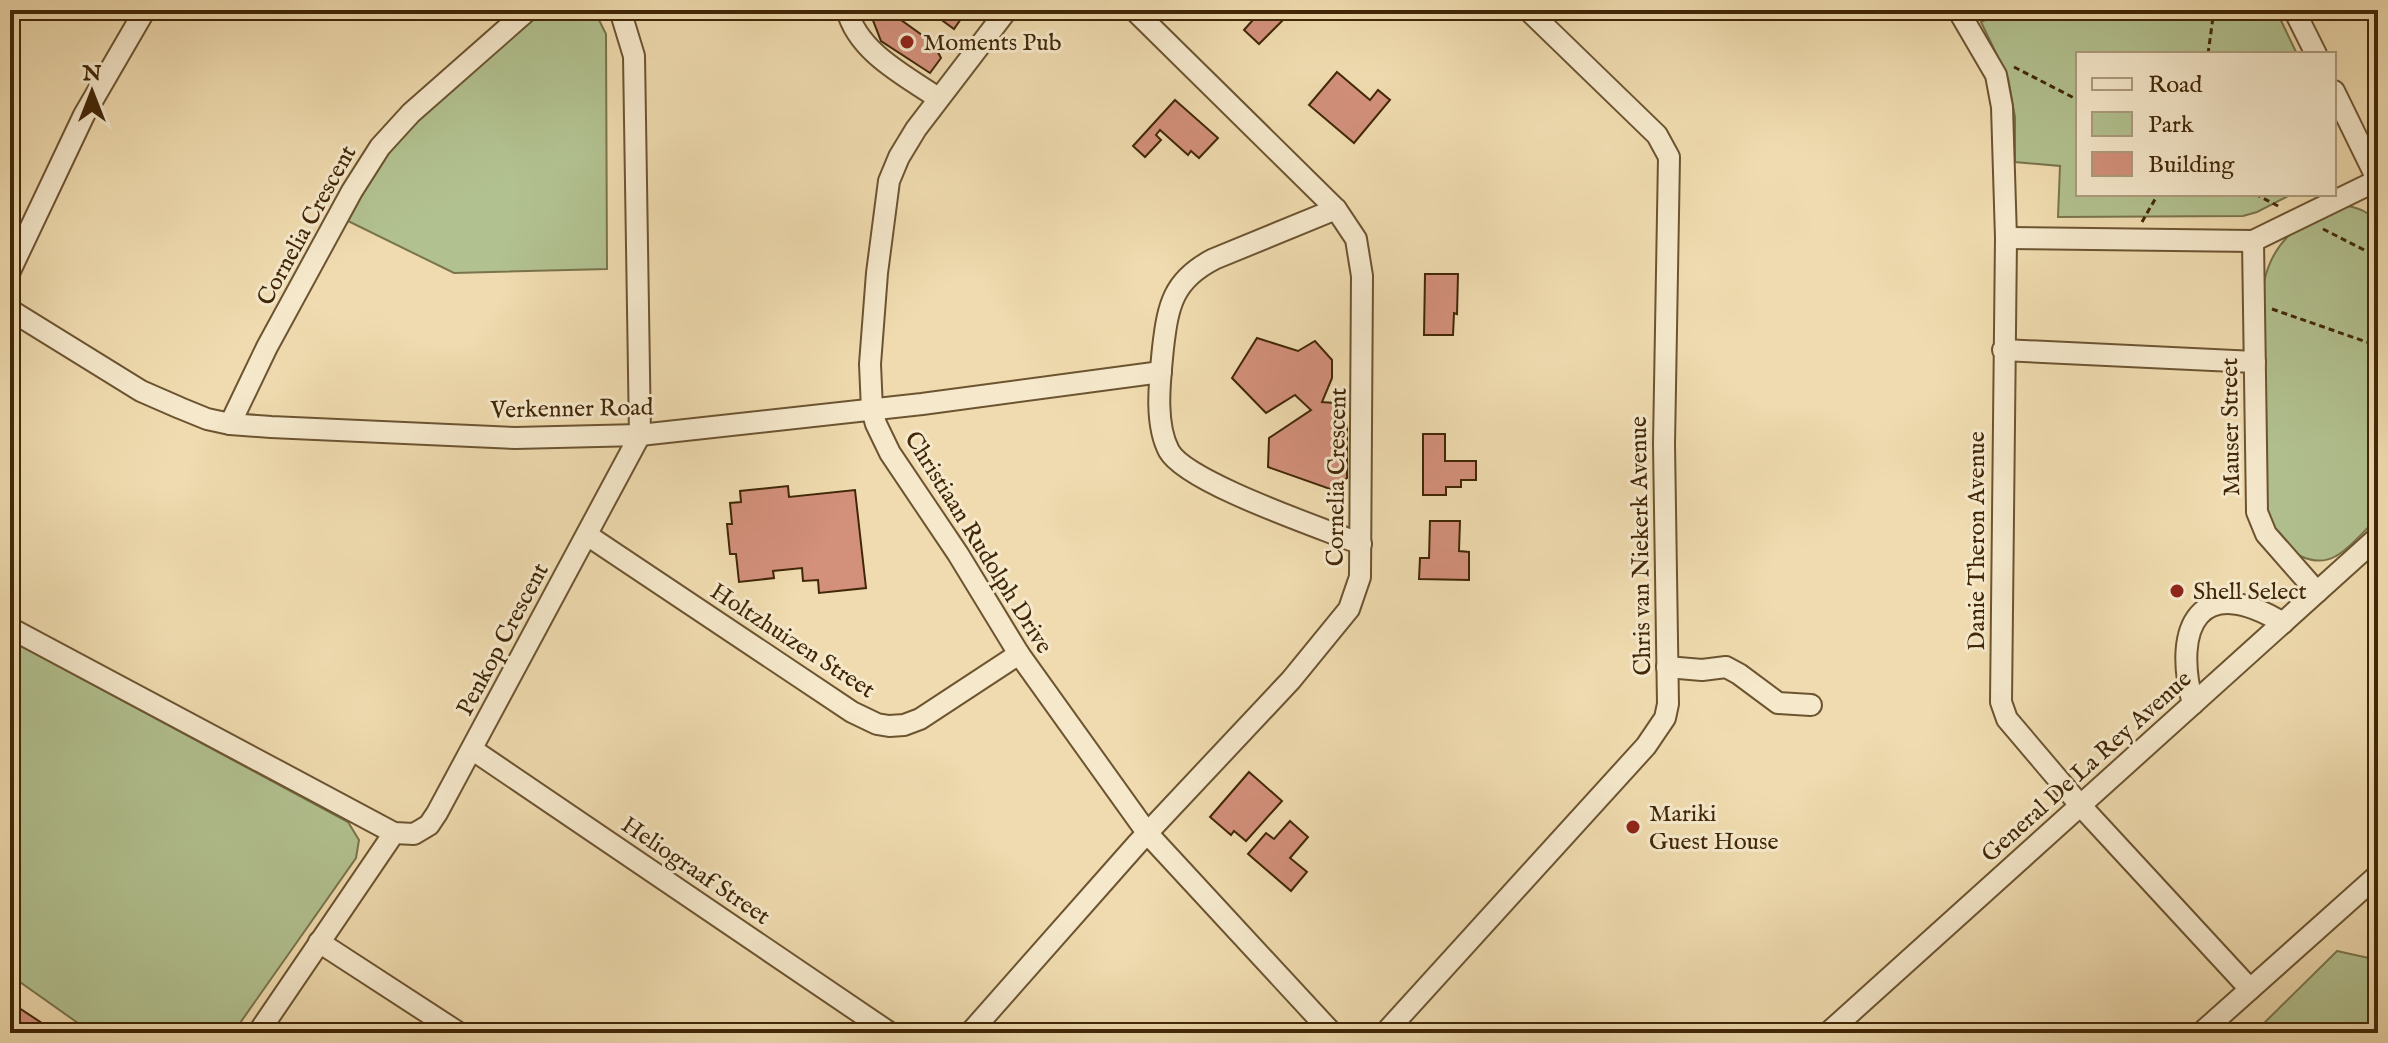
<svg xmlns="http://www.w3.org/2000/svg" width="2388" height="1043" font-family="'IM FELL English',serif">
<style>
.green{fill:#b2c190;stroke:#7a744c;stroke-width:2}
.building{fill:#d3907b;stroke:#412707;stroke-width:2}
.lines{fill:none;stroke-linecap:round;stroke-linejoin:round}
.minor-casing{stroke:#6c5431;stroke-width:24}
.path{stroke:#412707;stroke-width:3;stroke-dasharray:6 4;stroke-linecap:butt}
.minor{stroke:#f5e8cb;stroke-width:20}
.poi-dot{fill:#8f2418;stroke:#f5e8cb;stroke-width:3}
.labels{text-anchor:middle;stroke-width:6;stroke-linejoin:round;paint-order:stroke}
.poi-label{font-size:24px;fill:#412707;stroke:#f5e8cb;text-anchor:start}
.street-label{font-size:24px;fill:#412707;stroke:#f5e8cb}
</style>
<rect width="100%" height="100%" fill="#efdbaf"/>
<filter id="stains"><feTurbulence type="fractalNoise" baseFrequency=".0025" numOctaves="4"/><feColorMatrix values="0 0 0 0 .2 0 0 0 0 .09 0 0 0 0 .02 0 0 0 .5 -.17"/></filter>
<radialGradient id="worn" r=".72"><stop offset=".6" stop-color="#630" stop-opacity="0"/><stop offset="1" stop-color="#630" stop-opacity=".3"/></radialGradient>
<g class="green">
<polygon points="534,10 594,10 606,34 607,269 454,273 348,221 392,139"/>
<polygon points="2005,10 2276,10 2297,54 2078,54 2078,194 2292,194 2257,212 2243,216 2058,217 2060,166 2015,162 2015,117 2008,78 1981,22"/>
<path d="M2348 206C2362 209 2371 213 2378 226V518C2365 529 2351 548 2336 556 2314 569 2282 551 2273 530 2269 521 2268 509 2265 499L2264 282C2274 236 2305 218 2348 206Z"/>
<polygon points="10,640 348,822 359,840 356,858 233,1033 92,1033 10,975"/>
<polygon points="2337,951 2378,960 2378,1033 2254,1033"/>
</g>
<g class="building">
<polygon points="869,10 894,10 897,17 933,43 941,58 930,73 881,41"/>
<polygon points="928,10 967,10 954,29"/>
<polygon points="1232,10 1278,10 1286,17 1259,44 1244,30 1252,21 1244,13 1239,17"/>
<polygon points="1337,72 1370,100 1378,90 1390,100 1354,143 1309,105"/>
<polygon points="1175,100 1218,138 1199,158 1191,151 1188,155 1160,130 1156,135 1161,140 1145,157 1133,146"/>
<polygon points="1425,274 1458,274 1457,314 1454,313 1453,335 1424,335"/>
<polygon points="1257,338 1298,351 1315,341 1332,360 1332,378 1322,402 1335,403 1347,426 1347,478 1330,489 1268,467 1269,438 1311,410 1295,395 1266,413 1232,378"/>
<polygon points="1423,434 1445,434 1445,461 1476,461 1476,480 1461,480 1461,487 1446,487 1446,495 1423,495"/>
<polygon points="788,486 789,497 855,490 866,588 819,593 818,580 803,581 802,568 773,571 774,578 739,582 736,554 730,554 727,524 732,524 730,503 741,502 740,491"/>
<polygon points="1430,521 1460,521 1459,551 1469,552 1469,580 1419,579 1420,558 1429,558"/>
<polygon points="1249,772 1282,801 1246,841 1234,831 1231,835 1210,817"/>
<polygon points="1290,821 1308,837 1290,858 1307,872 1291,891 1248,854 1266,833 1274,839"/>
<polygon points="10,1002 57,1033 10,1033"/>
</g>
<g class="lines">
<defs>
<g id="minor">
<path d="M847 10C858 52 904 75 938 98"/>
<polyline points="1007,10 916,129 899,157 889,181 877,273 870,364 872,410 876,424 890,453 958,554 1019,654 1148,834 1332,1033"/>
<polyline points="1958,10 1996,75 2002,107 2006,238 2001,702 2007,719 2080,805 2250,989"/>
<polyline points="2294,10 2316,54"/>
<polyline points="2334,91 2378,181"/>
<path d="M1336 209 1214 259C1173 280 1168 305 1163 348 1160 379 1154 423 1169 451 1187 483 1322 528 1361 544"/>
<polyline points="2006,238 2253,241 2378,180"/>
<polyline points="2253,241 2257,512 2266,534 2317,592"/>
<polyline points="10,271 84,115 145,10"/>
<polyline points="10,310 141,391 180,408 207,419 230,424 271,427 515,438 640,435 922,404 1161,372"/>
<polyline points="2003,350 2255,362"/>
<polyline points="230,424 267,347 352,191 380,147 411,113 528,10"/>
<polyline points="587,535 852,712 877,724 889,726 904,725 920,719 1019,654"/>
<polyline points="10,628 394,833 414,834 429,825 437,813 640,435 634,56 620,10"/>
<polyline points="1667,667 1702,670 1726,667 1739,674 1778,703 1811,705"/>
<path d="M2193 704C2172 626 2200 572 2283 623"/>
<polyline points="473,750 890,1033"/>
<polyline points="319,942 459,1033"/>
<polyline points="258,1033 394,833"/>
<polyline points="970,1033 1137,844 1291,680 1349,609 1360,577 1362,276 1356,239 1336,209 1134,10"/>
<polyline points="1385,1033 1646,746 1665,718 1668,704 1664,444 1669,157 1657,135 1528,10"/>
<polyline points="1828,1033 2378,537"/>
<polyline points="2201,1033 2378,875"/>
</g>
</defs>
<use href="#minor" class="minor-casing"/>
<g class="path">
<polyline points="2208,54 2214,10"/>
<polyline points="2014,67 2078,100"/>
<polyline points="2255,194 2280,207"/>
<polyline points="2142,222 2158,194"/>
<polyline points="2323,229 2378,257"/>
<polyline points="2272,309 2378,346"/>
</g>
<use href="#minor" class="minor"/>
</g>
<g class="poi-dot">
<circle cx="907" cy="42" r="8"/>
<circle cx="2177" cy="591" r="8"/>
<circle cx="1633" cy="827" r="8"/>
</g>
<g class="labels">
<g class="poi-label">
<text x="923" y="50">Moments Pub</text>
<text x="2193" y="599">Shell Select</text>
<text x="1649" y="821">Mariki<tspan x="1649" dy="28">Guest House</tspan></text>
</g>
<g class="street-label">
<text transform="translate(306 225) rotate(-61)" y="8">Cornelia Crescent</text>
<text transform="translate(572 408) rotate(-1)" y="8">Verkenner Road</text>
<text transform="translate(2230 427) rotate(-91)" y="8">Mauser Street</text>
<text transform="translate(1336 477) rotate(-89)" y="8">Cornelia Crescent</text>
<text transform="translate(1976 541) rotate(-90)" y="8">Danie Theron Avenue</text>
<text transform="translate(979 542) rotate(58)" y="8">Christiaan Rudolph Drive</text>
<text transform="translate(1640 546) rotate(-91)" y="8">Chris van Niekerk Avenue</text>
<text transform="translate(502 639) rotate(-62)" y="8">Penkop Crescent</text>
<text transform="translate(793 640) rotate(33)" y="8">Holtzhuizen Street</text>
<text transform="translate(2086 766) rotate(-42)" y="8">General De La Rey Avenue</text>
<text transform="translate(696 870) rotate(34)" y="8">Heliograaf Street</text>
</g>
</g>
<rect width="2388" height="1043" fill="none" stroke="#efdbaf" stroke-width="40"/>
<rect x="12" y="12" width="2364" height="1019" fill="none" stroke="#412707" stroke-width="4"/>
<rect x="20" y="20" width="2348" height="1003" fill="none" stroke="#412707" stroke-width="2"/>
<rect x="2076" y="52" width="260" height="144" fill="#f5e8cb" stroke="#ad9b7d" stroke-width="2"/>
<rect x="2092" y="78" width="40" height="12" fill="#f5e8cb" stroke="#ad9b7d" stroke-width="2"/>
<text x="2148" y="92" font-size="24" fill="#412707">Road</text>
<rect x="2092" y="112" width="40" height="24" fill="#b2c190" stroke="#ad9b7d" stroke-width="2"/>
<text x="2148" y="132" font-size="24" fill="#412707">Park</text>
<rect x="2092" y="152" width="40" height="24" fill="#d3907b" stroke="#ad9b7d" stroke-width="2"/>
<text x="2148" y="172" font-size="24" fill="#412707">Building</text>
<g transform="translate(92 92)" stroke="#f5e8cb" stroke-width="6" paint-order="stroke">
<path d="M0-6L14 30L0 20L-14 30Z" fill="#412707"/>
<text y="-12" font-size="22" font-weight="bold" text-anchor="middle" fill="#412707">N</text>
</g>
<rect width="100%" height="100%" filter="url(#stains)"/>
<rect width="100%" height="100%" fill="url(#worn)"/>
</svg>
